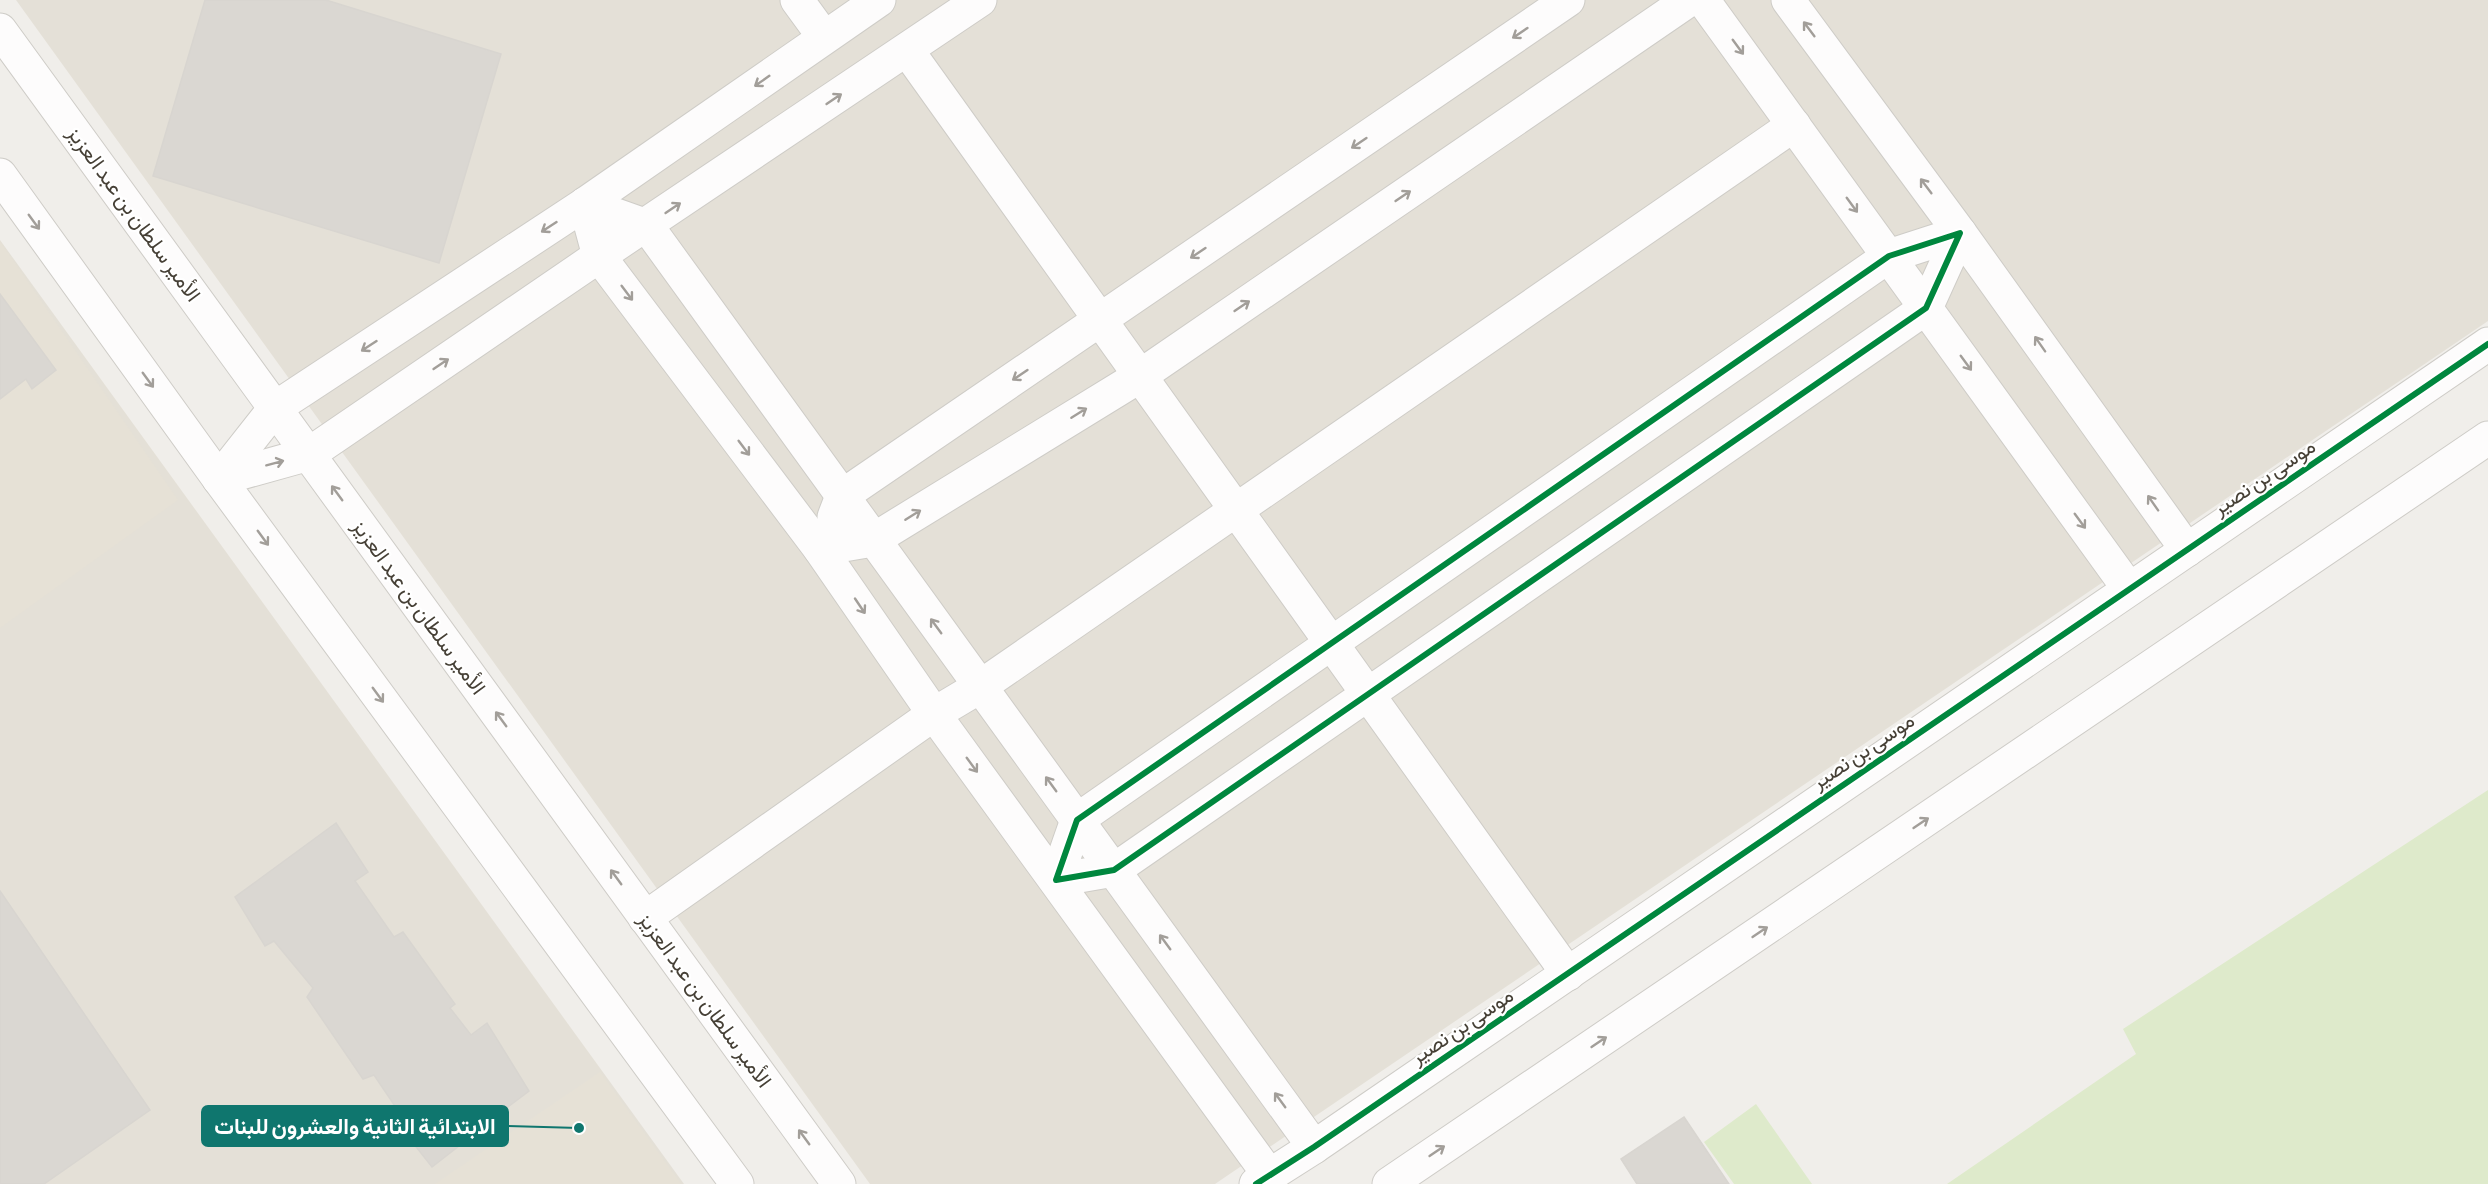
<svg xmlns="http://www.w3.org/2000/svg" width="2488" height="1184" font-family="'Asap Condensed',Vazirmatn,sans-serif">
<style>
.residential{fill:#e4e0d7}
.education{fill:#e6e1d6}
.green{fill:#deeacb}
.building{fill:#dad7d2;stroke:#d8d5d0;stroke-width:1.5}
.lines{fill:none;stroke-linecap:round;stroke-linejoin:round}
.minor-casing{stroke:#ceccc7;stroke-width:35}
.tertiary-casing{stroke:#ceccc7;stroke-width:35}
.minor{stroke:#fdfcfc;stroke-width:33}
.tertiary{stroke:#fdfcfc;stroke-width:33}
.cycleway-casing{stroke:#fff;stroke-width:10}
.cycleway{stroke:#00873e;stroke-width:6}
.oneway{stroke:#a29e99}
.labels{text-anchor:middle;stroke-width:4.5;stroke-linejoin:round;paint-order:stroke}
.street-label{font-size:21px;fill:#464036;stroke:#fff}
.leader{fill:none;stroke:#0f766e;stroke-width:2}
.callout-dot{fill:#0f766e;stroke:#fff;stroke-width:2}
.callout{fill:#0f766e;stroke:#0f766e;stroke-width:2}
.callout-label{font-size:22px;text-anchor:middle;font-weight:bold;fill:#fff}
</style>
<rect width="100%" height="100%" fill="#f0eeea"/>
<g class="residential">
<polygon points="16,0 2488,0 2488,321 1215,1184 870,1184"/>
<polygon points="0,240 684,1184 0,1184"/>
</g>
<g class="education">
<polygon points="0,241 178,500 0,628"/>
<polygon points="600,1072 681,1184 435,1184"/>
</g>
<g class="green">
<polygon points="2488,790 2488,1184 1947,1184 2136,1054 2123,1029"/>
<polygon points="1756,1104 1812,1184 1734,1184 1704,1142"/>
</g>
<g class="building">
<polygon points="205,0 326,0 501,54 439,263 153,176"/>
<polygon points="0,294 56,370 32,389 26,379 0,399"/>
<polygon points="336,823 368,872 355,881 394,937 403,932 455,1004 450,1008 471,1035 487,1023 529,1091 484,1125 477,1116 458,1132 464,1142 432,1167 394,1119 399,1112 374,1075 363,1079 307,997 313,988 274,941 265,946 235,897"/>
<polygon points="0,891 150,1110 44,1184 0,1184"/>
<polygon points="1684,1117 1729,1184 1637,1184 1621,1159"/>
</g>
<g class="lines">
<defs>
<g id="minor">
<polyline points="797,0 824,37"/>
<polyline points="907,50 1568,974"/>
<polyline points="585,204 647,226 1314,1147"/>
<polyline points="585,204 599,256 820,549 934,714 1269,1175"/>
<polygon points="1960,233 1926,308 1114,870 1056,880 1077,820 1889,256"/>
<polyline points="834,517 842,496 1568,0"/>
<polyline points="820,549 873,540 1140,376 1689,0"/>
<polyline points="645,918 934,714 981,686 1794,125"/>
</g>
<g id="tertiary">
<polyline points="1703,0 2129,589"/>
<polyline points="1788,0 1960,233 2187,550"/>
<polyline points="0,30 839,1184"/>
<polyline points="0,175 219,479 737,1184"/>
<polyline points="219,479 309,454 599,256 980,0"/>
<polyline points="219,479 275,408 585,204 879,0"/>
<polyline points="1256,1184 1314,1147 2488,344"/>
<polyline points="1389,1184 2488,438"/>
</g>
</defs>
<use href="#minor" class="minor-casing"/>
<use href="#tertiary" class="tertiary-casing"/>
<use href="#minor" class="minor"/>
<use href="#tertiary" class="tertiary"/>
<defs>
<g id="cycleway">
<polygon points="1960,233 1926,308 1114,870 1056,880 1077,820 1889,256"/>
<polyline points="1256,1184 1314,1147 2488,344"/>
</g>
</defs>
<use href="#cycleway" class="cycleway-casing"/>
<use href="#cycleway" class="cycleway"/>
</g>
<defs><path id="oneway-shaft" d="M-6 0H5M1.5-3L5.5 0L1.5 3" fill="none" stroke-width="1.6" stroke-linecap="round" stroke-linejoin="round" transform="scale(1.5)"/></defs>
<g class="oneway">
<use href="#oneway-shaft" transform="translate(1809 29) rotate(-127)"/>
<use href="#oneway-shaft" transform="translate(1520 33) rotate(146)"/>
<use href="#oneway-shaft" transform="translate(1738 47) rotate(54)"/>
<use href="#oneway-shaft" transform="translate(762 81) rotate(145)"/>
<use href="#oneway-shaft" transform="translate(834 99) rotate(-34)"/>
<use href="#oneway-shaft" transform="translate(1359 143) rotate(146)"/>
<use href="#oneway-shaft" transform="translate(1926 186) rotate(-127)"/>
<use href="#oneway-shaft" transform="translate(1403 196) rotate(-34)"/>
<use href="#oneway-shaft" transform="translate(1852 205) rotate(54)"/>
<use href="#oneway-shaft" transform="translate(673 208) rotate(-34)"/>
<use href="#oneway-shaft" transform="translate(34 222) rotate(54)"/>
<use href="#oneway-shaft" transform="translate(549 227) rotate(147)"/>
<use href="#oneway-shaft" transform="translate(1198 253) rotate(146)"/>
<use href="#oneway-shaft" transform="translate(627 293) rotate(53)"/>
<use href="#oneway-shaft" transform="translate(1242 306) rotate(-34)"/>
<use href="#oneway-shaft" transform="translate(2040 344) rotate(-125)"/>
<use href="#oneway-shaft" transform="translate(369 346) rotate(147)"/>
<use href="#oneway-shaft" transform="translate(1966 363) rotate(54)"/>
<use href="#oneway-shaft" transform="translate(441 364) rotate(-34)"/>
<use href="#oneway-shaft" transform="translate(1020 375) rotate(146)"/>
<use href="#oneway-shaft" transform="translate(148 380) rotate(54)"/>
<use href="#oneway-shaft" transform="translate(1079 413) rotate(-32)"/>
<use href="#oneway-shaft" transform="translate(744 448) rotate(53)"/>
<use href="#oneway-shaft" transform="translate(275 463) rotate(-15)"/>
<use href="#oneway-shaft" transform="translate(337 493) rotate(-126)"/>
<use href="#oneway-shaft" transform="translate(2153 503) rotate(-125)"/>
<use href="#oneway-shaft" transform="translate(913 515) rotate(-32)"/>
<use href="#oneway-shaft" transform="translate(2080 521) rotate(54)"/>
<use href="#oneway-shaft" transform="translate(263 538) rotate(54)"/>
<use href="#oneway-shaft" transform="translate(860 606) rotate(56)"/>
<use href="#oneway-shaft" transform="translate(936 626) rotate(-126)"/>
<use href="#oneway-shaft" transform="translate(378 695) rotate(54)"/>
<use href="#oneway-shaft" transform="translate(501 719) rotate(-126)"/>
<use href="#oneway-shaft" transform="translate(972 765) rotate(54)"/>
<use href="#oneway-shaft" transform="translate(1051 784) rotate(-126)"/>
<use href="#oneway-shaft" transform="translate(1921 823) rotate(-34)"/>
<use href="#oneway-shaft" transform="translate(616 877) rotate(-126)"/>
<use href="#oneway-shaft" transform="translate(1760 932) rotate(-34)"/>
<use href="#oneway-shaft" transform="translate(1165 942) rotate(-126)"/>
<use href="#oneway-shaft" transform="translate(1599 1042) rotate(-34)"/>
<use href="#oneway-shaft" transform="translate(1280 1100) rotate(-126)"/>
<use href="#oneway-shaft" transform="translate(804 1137) rotate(-126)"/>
<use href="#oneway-shaft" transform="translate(1437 1151) rotate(-34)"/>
</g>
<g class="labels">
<g class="street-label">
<text transform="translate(134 214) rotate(54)" y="7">الأمير سلطان بن عبد العزيز</text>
<text transform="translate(2264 477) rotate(-34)" y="7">موسى بن نصير</text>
<text transform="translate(419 607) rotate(54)" y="7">الأمير سلطان بن عبد العزيز</text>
<text transform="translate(1863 751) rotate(-34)" y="7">موسى بن نصير</text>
<text transform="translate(705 1000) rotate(54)" y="7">الأمير سلطان بن عبد العزيز</text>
<text transform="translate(1462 1026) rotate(-34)" y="7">موسى بن نصير</text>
</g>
</g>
<path class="leader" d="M579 1128L508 1126"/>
<circle class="callout-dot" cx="579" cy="1128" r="6"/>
<rect class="callout" x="202" y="1106" width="306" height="40" rx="6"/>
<g class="callout-label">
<text x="355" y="1134">الابتدائية الثانية والعشرون للبنات</text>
</g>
</svg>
